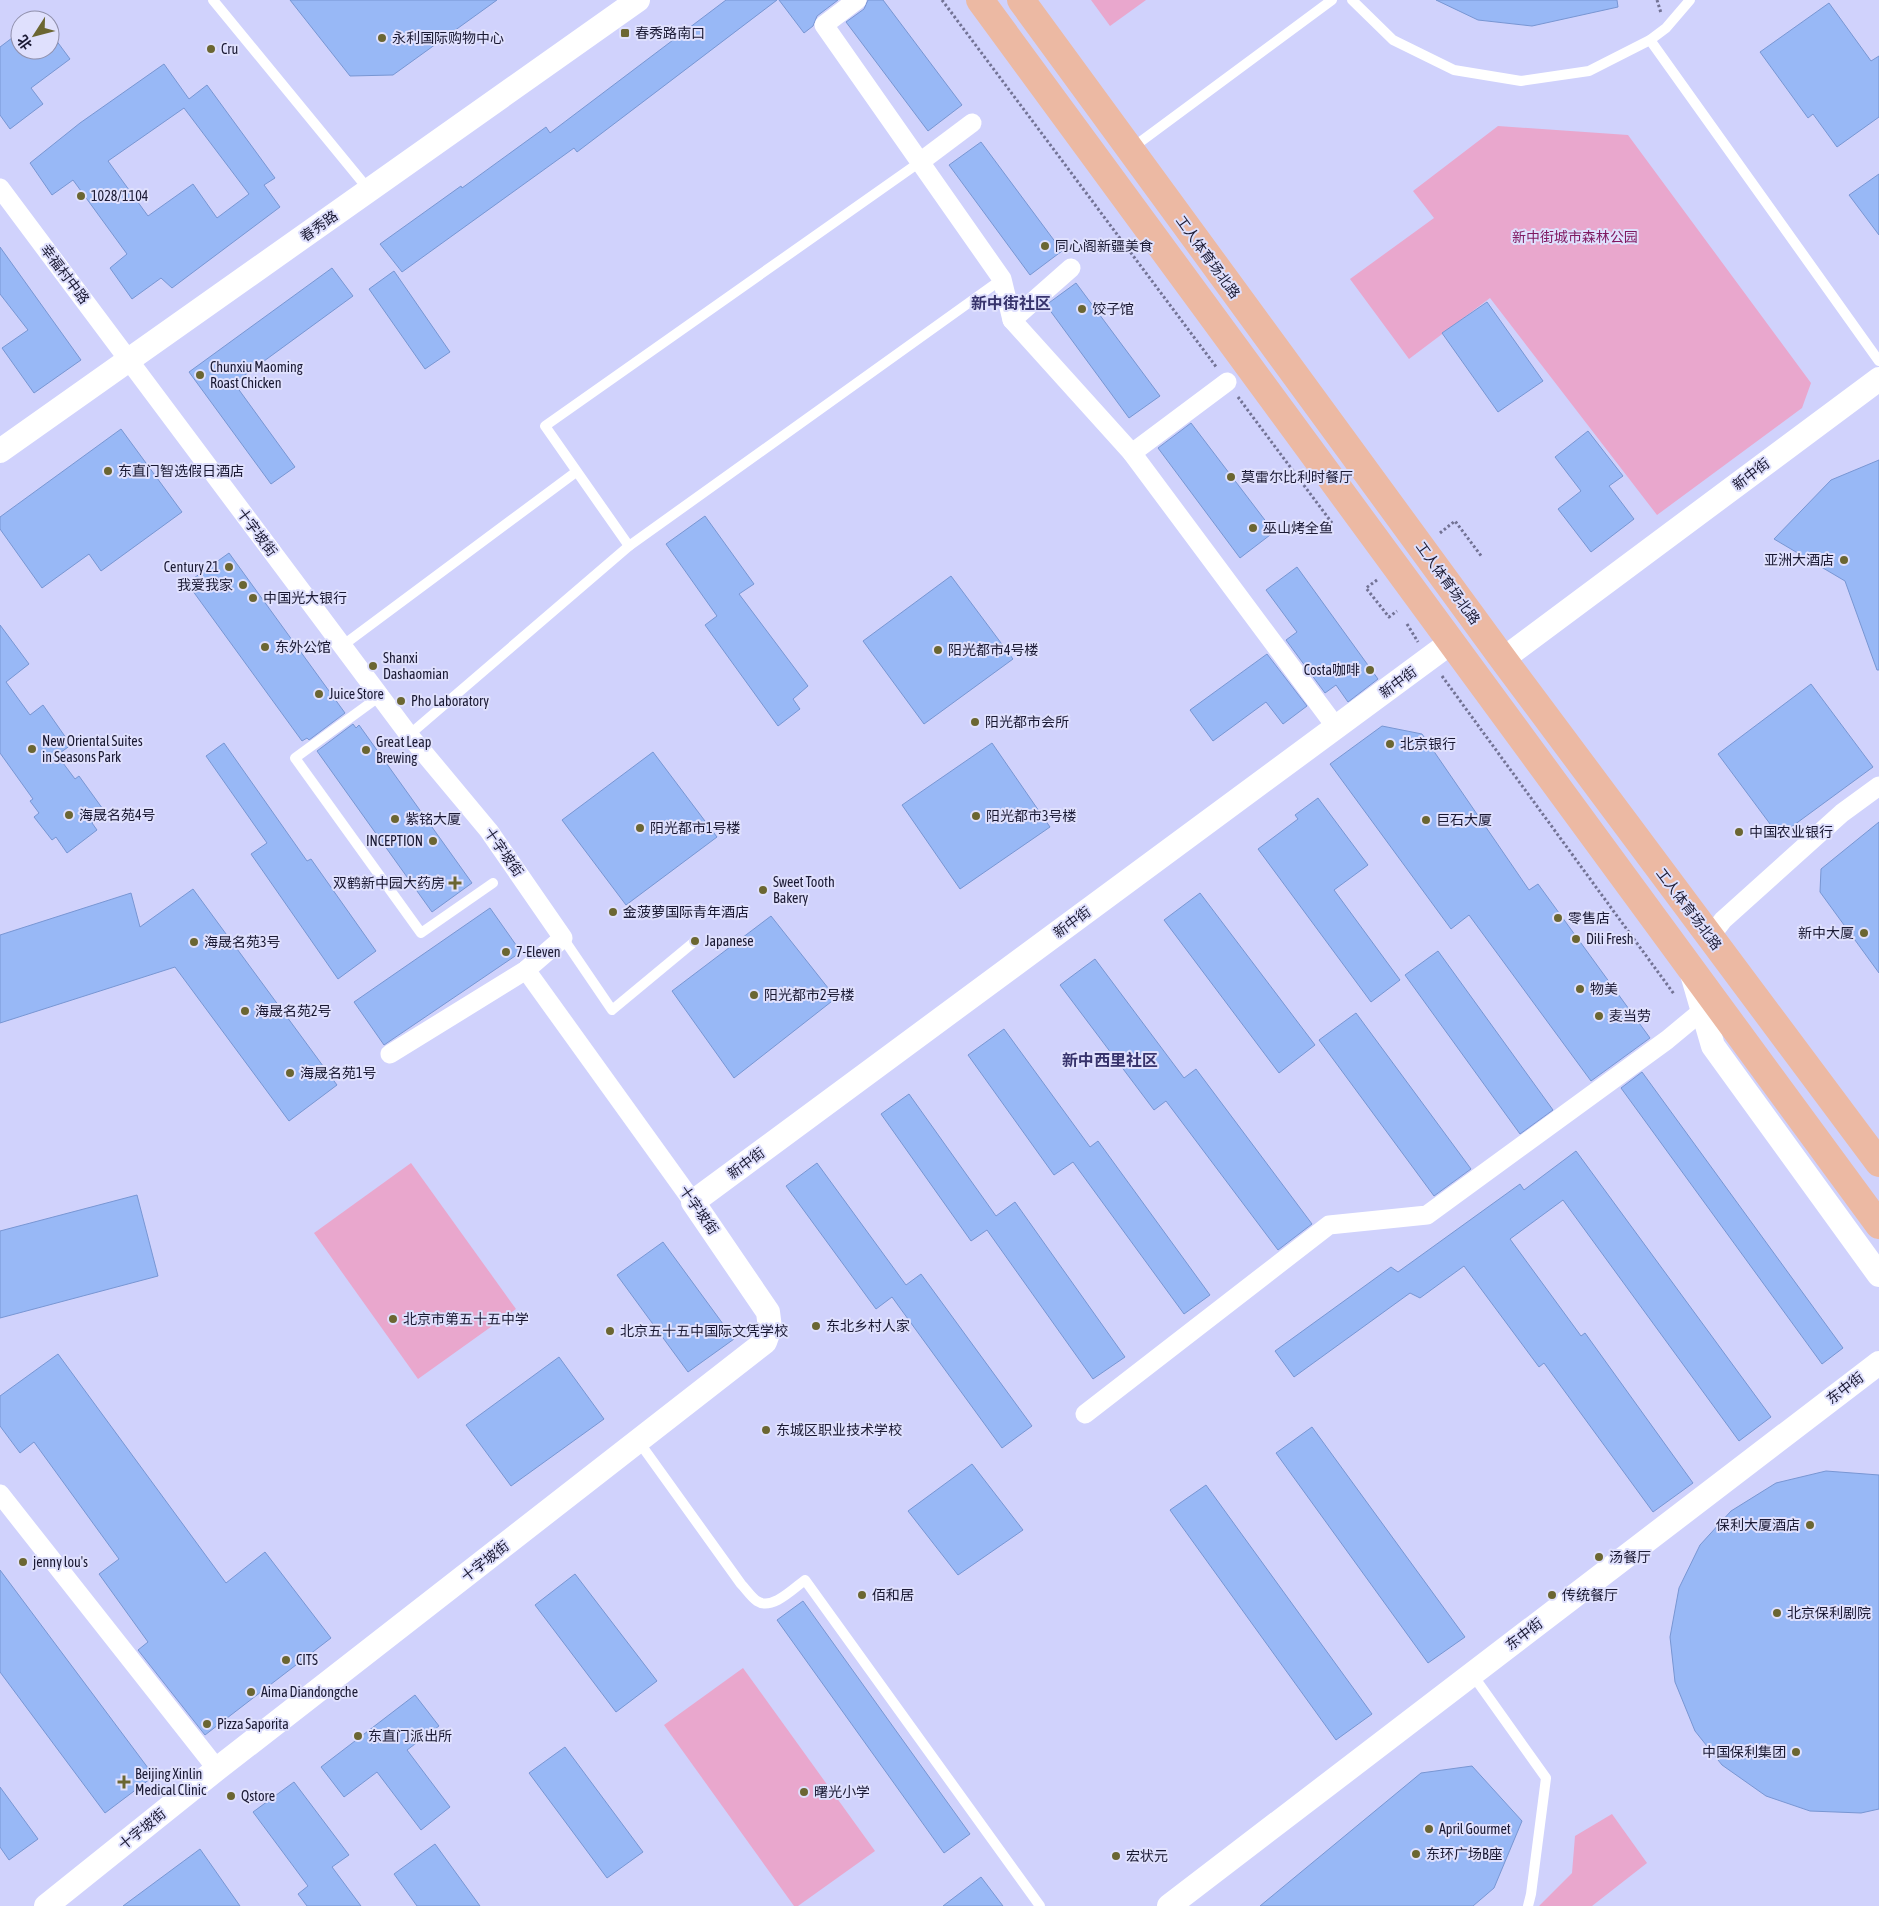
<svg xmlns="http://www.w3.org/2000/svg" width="1879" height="1906" font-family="'Asap Condensed','Noto Sans SC',sans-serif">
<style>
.green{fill:#e9a7cd}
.building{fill:#98b8f6;stroke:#7896d3;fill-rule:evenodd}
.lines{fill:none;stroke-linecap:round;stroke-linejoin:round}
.path{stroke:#727294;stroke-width:3;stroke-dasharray:2.5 2.5;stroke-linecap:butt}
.service{stroke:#fff;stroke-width:10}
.minor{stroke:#fff;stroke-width:19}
.tertiary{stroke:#fff;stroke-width:24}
.primary{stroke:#ecb9a3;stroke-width:28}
.poi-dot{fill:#6b6632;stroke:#dfe0fd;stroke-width:2}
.labels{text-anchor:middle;stroke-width:4;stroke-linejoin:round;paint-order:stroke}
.poi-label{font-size:14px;fill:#1a1933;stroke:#dfe0fd;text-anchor:start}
.street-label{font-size:14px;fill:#1a1933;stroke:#dfe0fd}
.park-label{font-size:14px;fill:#7f1860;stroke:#dfe0fd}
.quarter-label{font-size:16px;font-weight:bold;fill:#37336c;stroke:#dfe0fd}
</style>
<rect width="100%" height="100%" fill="#d0d2fc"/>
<g class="green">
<polygon points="1091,0 1146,0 1110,26"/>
<polygon points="1498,126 1628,135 1811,383 1802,408 1657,515 1490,298 1409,359 1350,279 1434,218 1413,191"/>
<polygon points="411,1163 516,1309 418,1379 314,1233"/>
<polygon points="743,1668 875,1851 798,1906 794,1906 664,1725"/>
<polygon points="1612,1814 1647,1863 1592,1906 1539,1906 1572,1873 1575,1836"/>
</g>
<g class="building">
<polygon points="290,0 497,0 393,75 350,76"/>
<polygon points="726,0 777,0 577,152 574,148 402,272 380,244 461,186 462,188 546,127 550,133"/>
<polygon points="779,0 838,0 817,16 813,26 804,33"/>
<polygon points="868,0 883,0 962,105 928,131 846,22 864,9"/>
<polygon points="1436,0 1617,0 1618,7 1532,26 1478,20"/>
<polygon points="1829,3 1871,61 1879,56 1879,117 1837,147 1813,114 1808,118 1760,52"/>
<polygon points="20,32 20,50 50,50 50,32 70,59 31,88 43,104 10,129 0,115 0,47"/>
<path d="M164 64 189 99 207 85 275 178 264 185 280 207 172 288 161 278 132 299 110 268 127 254 73 180 52 195 30 163 80 123ZM184 108 249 194 217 218 193 184 148 216 108 161Z"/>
<polygon points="981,142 1062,251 1030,275 949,165"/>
<polygon points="1879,174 1879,235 1849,195"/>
<polygon points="0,247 81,360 34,393 2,348 28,330 0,294"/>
<polygon points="332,268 353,296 234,383 295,467 271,484 189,372"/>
<polygon points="394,271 450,352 425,369 369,289"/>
<polygon points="1076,283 1160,396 1129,418 1046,305"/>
<polygon points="1487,302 1543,381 1498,412 1442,333"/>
<polygon points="1191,423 1274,532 1240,558 1158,448"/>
<polygon points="121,429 182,512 101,571 89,554 42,588 0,529 0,517"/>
<polygon points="1588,431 1623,476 1609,486 1634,519 1591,552 1558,509 1581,491 1555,457"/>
<polygon points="1879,460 1879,670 1877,670 1845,581 1774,539 1831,480"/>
<polygon points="705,516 754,584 739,594 808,686 793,699 800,709 778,726 705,625 717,616 666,544"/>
<polygon points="229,553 345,713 309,740 307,738 302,741 187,583"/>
<polygon points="1297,567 1378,679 1348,702 1336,685 1325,693 1286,640 1297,632 1266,590"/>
<polygon points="951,576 1013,659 924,724 863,641"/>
<polygon points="0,625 29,664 6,682 30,715 43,705 71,745 57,755 75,779 79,776 105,812 92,823 97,830 67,853 56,837 52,840 34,817 39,813 30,801 33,799 0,753"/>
<polygon points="1267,654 1307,706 1283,724 1266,702 1213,741 1190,710"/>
<polygon points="1811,684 1873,767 1779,836 1718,754"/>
<polygon points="353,724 356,728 359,725 472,883 432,912 317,751"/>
<polygon points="1382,726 1422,734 1529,890 1538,884 1650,1038 1591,1081 1469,915 1451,929 1330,764"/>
<polygon points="224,743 307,861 311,859 376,951 338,979 251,854 267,843 206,756"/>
<polygon points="992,743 1050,827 960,889 902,805"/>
<polygon points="653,752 717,837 626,905 562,820"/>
<polygon points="1318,798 1368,865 1334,890 1400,980 1371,1002 1258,849 1298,819 1295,815"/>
<polygon points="1879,822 1879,973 1820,892 1821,869"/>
<polygon points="193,889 337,1085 289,1121 175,967 0,1023 0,935 131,893 140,927"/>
<polygon points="1200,893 1315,1045 1279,1073 1164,920"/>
<polygon points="490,908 521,952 384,1045 354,1002"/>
<polygon points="771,916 836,998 734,1078 672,991"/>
<polygon points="1438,951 1553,1110 1520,1134 1405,975"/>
<polygon points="1095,959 1184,1078 1196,1069 1312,1224 1278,1250 1166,1101 1154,1110 1060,985"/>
<polygon points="1356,1013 1471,1169 1434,1196 1319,1040"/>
<polygon points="1004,1029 1090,1147 1098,1141 1210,1295 1184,1314 1073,1162 1054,1175 968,1055"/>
<polygon points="1642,1072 1843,1348 1822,1364 1621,1088"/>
<polygon points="909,1094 996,1216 1015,1202 1125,1357 1093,1379 987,1230 971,1241 881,1114"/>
<polygon points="1576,1151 1771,1417 1739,1441 1563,1200 1510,1239 1581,1336 1585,1333 1693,1483 1653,1512 1544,1363 1539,1367 1464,1266 1420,1298 1410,1293 1294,1377 1275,1351 1391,1267 1398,1272 1520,1184 1524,1190"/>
<polygon points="817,1163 906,1285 921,1274 1032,1426 1002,1448 892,1297 876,1309 786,1186"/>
<polygon points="137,1195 158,1276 0,1318 0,1231"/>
<polygon points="663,1242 734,1339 688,1372 617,1275"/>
<polygon points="58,1354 226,1583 265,1552 331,1638 205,1735 138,1650 148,1642 99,1574 119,1559 34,1442 20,1453 0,1426 0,1396"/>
<polygon points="559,1357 604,1419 511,1486 466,1425"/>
<polygon points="1312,1427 1465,1637 1428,1663 1276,1453"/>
<polygon points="972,1464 1023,1530 958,1575 908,1511"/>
<polygon points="1826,1471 1879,1475 1879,1809 1861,1813 1810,1811 1766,1796 1722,1765 1695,1731 1675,1682 1670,1637 1679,1588 1700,1545 1731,1511 1776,1483"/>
<polygon points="1206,1485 1372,1714 1336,1740 1170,1510"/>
<polygon points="0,1570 154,1776 105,1813 0,1672"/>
<polygon points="575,1574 657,1681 616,1712 535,1605"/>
<polygon points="803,1601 970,1834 944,1853 777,1620"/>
<polygon points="415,1695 439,1726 407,1750 450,1807 421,1830 377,1772 344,1797 321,1767"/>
<polygon points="565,1747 643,1852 607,1878 529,1773"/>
<polygon points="1472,1766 1522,1821 1494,1888 1473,1906 1260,1906 1421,1773"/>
<polygon points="294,1782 349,1855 332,1867 361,1906 307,1906 298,1894 308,1886 253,1812"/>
<polygon points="0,1787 38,1839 9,1860 0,1847"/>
<polygon points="435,1844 480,1906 417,1906 394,1874"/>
<polygon points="200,1849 240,1906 123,1906"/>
<polygon points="981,1877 1003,1906 943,1906"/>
</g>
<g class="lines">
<g class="path">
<polyline points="942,0 1217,368"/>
<polyline points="1657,0 1661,13"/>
<polyline points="1238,397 1332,523"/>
<polyline points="1440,533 1455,521 1482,557"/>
<polyline points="1377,580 1366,588 1389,617 1397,611"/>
<polyline points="1407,624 1418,642"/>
<polyline points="1442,676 1674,994"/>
</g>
<g class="service">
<polyline points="213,0 369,190"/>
<polyline points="1352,0 1393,40 1454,70 1521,81 1589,71 1650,40 1666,28 1690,0"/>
<polyline points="1650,40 1879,361"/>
<polyline points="1132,148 1332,0"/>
<polyline points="920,162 545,426 629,546 1002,279"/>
<polyline points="342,646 576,472"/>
<polyline points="380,696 295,758 421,933 493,883"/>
<polyline points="409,735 629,546"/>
<polyline points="563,938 612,1010 694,942"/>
<path d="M639 1442 741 1584C746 1589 751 1597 757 1601 772 1611 794 1588 805 1580L1040 1906"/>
<polyline points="1472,1674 1546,1778 1531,1894 1528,1906"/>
</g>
<g class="minor">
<polyline points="857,0 824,25 1002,279 1012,320 1132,453 1227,382"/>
<polyline points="920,162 972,123"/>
<polyline points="0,188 409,735 489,831 563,938 526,970 390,1054"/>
<polyline points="1012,320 1071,268"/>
<polyline points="1132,453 1336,727"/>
<polyline points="1710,937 1723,920 1842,813 1879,786"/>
<polyline points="526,970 693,1202"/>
<polyline points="1085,1414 1329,1225 1427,1215 1667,1040 1702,1011"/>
<polyline points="0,1494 217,1769"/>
</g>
<g class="tertiary">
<polyline points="0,451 638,0"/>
<polyline points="1503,659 1879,379"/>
<polyline points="1692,974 1713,1046 1879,1275"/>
<polyline points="46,1906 217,1769 765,1342 770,1328 768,1312 693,1202 1450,643"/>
<polyline points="1169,1906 1879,1363"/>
</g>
<g class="primary">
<polyline points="980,0 1879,1225"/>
<polyline points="1021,0 1503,659 1879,1163"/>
</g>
</g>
<g class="poi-dot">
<rect x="620" y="28" width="10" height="10" rx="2.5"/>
<circle cx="382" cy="38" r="5"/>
<circle cx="211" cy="49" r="5"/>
<circle cx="81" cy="196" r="5"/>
<circle cx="1045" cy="246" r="5"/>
<circle cx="1082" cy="309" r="5"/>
<circle cx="200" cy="375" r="5"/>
<circle cx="108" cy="471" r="5"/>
<circle cx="1231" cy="477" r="5"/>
<circle cx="1253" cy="528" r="5"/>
<circle cx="1844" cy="560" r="5"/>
<circle cx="229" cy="567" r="5"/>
<circle cx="243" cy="585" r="5"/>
<circle cx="253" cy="598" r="5"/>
<circle cx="265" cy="647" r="5"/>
<circle cx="938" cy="650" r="5"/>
<circle cx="373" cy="666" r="5"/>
<circle cx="1370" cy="670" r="5"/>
<circle cx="319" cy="694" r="5"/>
<circle cx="401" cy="701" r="5"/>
<circle cx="975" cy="722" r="5"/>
<circle cx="1390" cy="744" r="5"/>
<circle cx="32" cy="749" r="5"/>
<circle cx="366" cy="750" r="5"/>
<circle cx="69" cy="815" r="5"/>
<circle cx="976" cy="816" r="5"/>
<circle cx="395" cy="819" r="5"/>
<circle cx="1426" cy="820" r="5"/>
<circle cx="640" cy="828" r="5"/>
<circle cx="1739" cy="832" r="5"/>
<circle cx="433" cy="841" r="5"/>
<path d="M452.5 875.5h5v5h5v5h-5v5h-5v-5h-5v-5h5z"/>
<circle cx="763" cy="890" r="5"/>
<circle cx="613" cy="912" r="5"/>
<circle cx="1558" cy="918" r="5"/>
<circle cx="1864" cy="933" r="5"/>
<circle cx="1576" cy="939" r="5"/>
<circle cx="695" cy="941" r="5"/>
<circle cx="194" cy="942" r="5"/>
<circle cx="506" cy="952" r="5"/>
<circle cx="1580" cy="989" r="5"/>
<circle cx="754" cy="995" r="5"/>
<circle cx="245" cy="1011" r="5"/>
<circle cx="1599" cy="1016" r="5"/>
<circle cx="290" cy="1073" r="5"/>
<circle cx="393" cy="1319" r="5"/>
<circle cx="816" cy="1326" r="5"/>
<circle cx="610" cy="1331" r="5"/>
<circle cx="766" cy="1430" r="5"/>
<circle cx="1810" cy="1525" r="5"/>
<circle cx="1599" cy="1557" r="5"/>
<circle cx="23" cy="1562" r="5"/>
<circle cx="862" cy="1595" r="5"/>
<circle cx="1552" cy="1595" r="5"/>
<circle cx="1777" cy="1613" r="5"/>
<circle cx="286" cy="1660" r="5"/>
<circle cx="251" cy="1692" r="5"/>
<circle cx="207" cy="1724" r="5"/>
<circle cx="358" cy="1736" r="5"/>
<circle cx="1796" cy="1752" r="5"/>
<path d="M121.5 1774.5h5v5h5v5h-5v5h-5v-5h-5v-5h5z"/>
<circle cx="804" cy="1792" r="5"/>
<circle cx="231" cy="1796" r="5"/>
<circle cx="1429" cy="1829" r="5"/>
<circle cx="1416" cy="1854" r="5"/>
<circle cx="1116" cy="1856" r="5"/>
</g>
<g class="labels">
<g class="poi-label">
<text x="635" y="38">春秀路南口</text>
<text x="392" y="43">永利国际购物中心</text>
<text x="221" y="54">Cru</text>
<text x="91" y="201">1028/1104</text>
<text x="1055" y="251">同心阁新疆美食</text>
<text x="1092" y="314">饺子馆</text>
<text x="210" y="372">Chunxiu Maoming<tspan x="210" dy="16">Roast Chicken</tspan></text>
<text x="118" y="476">东直门智选假日酒店</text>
<text x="1241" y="482">莫雷尔比利时餐厅</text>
<text x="1263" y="533">巫山烤全鱼</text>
<text x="1834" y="565" text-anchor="end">亚洲大酒店</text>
<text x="219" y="572" text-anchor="end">Century 21</text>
<text x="233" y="590" text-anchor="end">我爱我家</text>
<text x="263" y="603">中国光大银行</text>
<text x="275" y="652">东外公馆</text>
<text x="948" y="655">阳光都市4号楼</text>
<text x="383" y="663">Shanxi<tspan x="383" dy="16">Dashaomian</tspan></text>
<text x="1360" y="675" text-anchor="end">Costa咖啡</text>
<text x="329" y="699">Juice Store</text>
<text x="411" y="706">Pho Laboratory</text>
<text x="985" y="727">阳光都市会所</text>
<text x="42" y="746">New Oriental Suites<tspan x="42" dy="16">in Seasons Park</tspan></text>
<text x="376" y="747">Great Leap<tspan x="376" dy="16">Brewing</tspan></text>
<text x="1400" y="749">北京银行</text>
<text x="79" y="820">海晟名苑4号</text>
<text x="986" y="821">阳光都市3号楼</text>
<text x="405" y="824">紫铭大厦</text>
<text x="1436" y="825">巨石大厦</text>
<text x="650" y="833">阳光都市1号楼</text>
<text x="1749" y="837">中国农业银行</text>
<text x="423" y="846" text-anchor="end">INCEPTION</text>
<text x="773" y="887">Sweet Tooth<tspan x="773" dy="16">Bakery</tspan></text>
<text x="445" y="888" text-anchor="end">双鹤新中园大药房</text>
<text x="623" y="917">金菠萝国际青年酒店</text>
<text x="1568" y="923">零售店</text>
<text x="1854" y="938" text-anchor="end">新中大厦</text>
<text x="1586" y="944">Dili Fresh</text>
<text x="705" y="946">Japanese</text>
<text x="204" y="947">海晟名苑3号</text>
<text x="516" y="957">7-Eleven</text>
<text x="1590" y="994">物美</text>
<text x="764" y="1000">阳光都市2号楼</text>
<text x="255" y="1016">海晟名苑2号</text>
<text x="1609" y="1021">麦当劳</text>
<text x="300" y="1078">海晟名苑1号</text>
<text x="403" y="1324">北京市第五十五中学</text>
<text x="826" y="1331">东北乡村人家</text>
<text x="620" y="1336">北京五十五中国际文凭学校</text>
<text x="776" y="1435">东城区职业技术学校</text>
<text x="1800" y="1530" text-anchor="end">保利大厦酒店</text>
<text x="1609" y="1562">汤餐厅</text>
<text x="33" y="1567">jenny lou's</text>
<text x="872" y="1600">佰和居</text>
<text x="1562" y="1600">传统餐厅</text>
<text x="1787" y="1618">北京保利剧院</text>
<text x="296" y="1665">CITS</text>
<text x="261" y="1697">Aima Diandongche</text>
<text x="217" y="1729">Pizza Saporita</text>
<text x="368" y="1741">东直门派出所</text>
<text x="1786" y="1757" text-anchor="end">中国保利集团</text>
<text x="135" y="1779">Beijing Xinlin<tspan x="135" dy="16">Medical Clinic</tspan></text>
<text x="814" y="1797">曙光小学</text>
<text x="241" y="1801">Qstore</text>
<text x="1439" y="1834">April Gourmet</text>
<text x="1426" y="1859">东环广场B座</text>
<text x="1126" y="1861">宏状元</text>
</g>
<g class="street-label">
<text transform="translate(319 226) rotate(-35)" y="5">春秀路</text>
<text transform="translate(1208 257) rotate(54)" y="5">工人体育场北路</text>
<text transform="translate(65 274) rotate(53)" y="5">幸福村中路</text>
<text transform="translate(1751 474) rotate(-37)" y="5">新中街</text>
<text transform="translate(257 532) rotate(53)" y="5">十字坡街</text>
<text transform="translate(1448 583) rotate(54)" y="5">工人体育场北路</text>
<text transform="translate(1398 682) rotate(-36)" y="5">新中街</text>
<text transform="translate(504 852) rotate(55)" y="5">十字坡街</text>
<text transform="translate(1689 909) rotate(53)" y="5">工人体育场北路</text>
<text transform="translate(1072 922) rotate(-36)" y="5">新中街</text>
<text transform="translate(746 1163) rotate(-36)" y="5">新中街</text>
<text transform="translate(699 1210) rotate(55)" y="5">十字坡街</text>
<text transform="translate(1845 1388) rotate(-37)" y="5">东中街</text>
<text transform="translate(485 1561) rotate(-38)" y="5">十字坡街</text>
<text transform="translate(1524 1634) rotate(-37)" y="5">东中街</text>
<text transform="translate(142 1829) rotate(-39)" y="5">十字坡街</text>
</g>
<g class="park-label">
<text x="1575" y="242">新中街城市森林公园</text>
</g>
<g class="quarter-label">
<text x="1011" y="309">新中街社区</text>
<text x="1110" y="1066">新中西里社区</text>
</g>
</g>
<g transform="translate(35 35) rotate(234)"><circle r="24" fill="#dfe0fd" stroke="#9090ac"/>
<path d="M0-4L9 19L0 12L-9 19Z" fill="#6b6632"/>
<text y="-8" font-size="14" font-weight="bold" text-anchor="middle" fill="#1a1933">北</text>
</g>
</svg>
